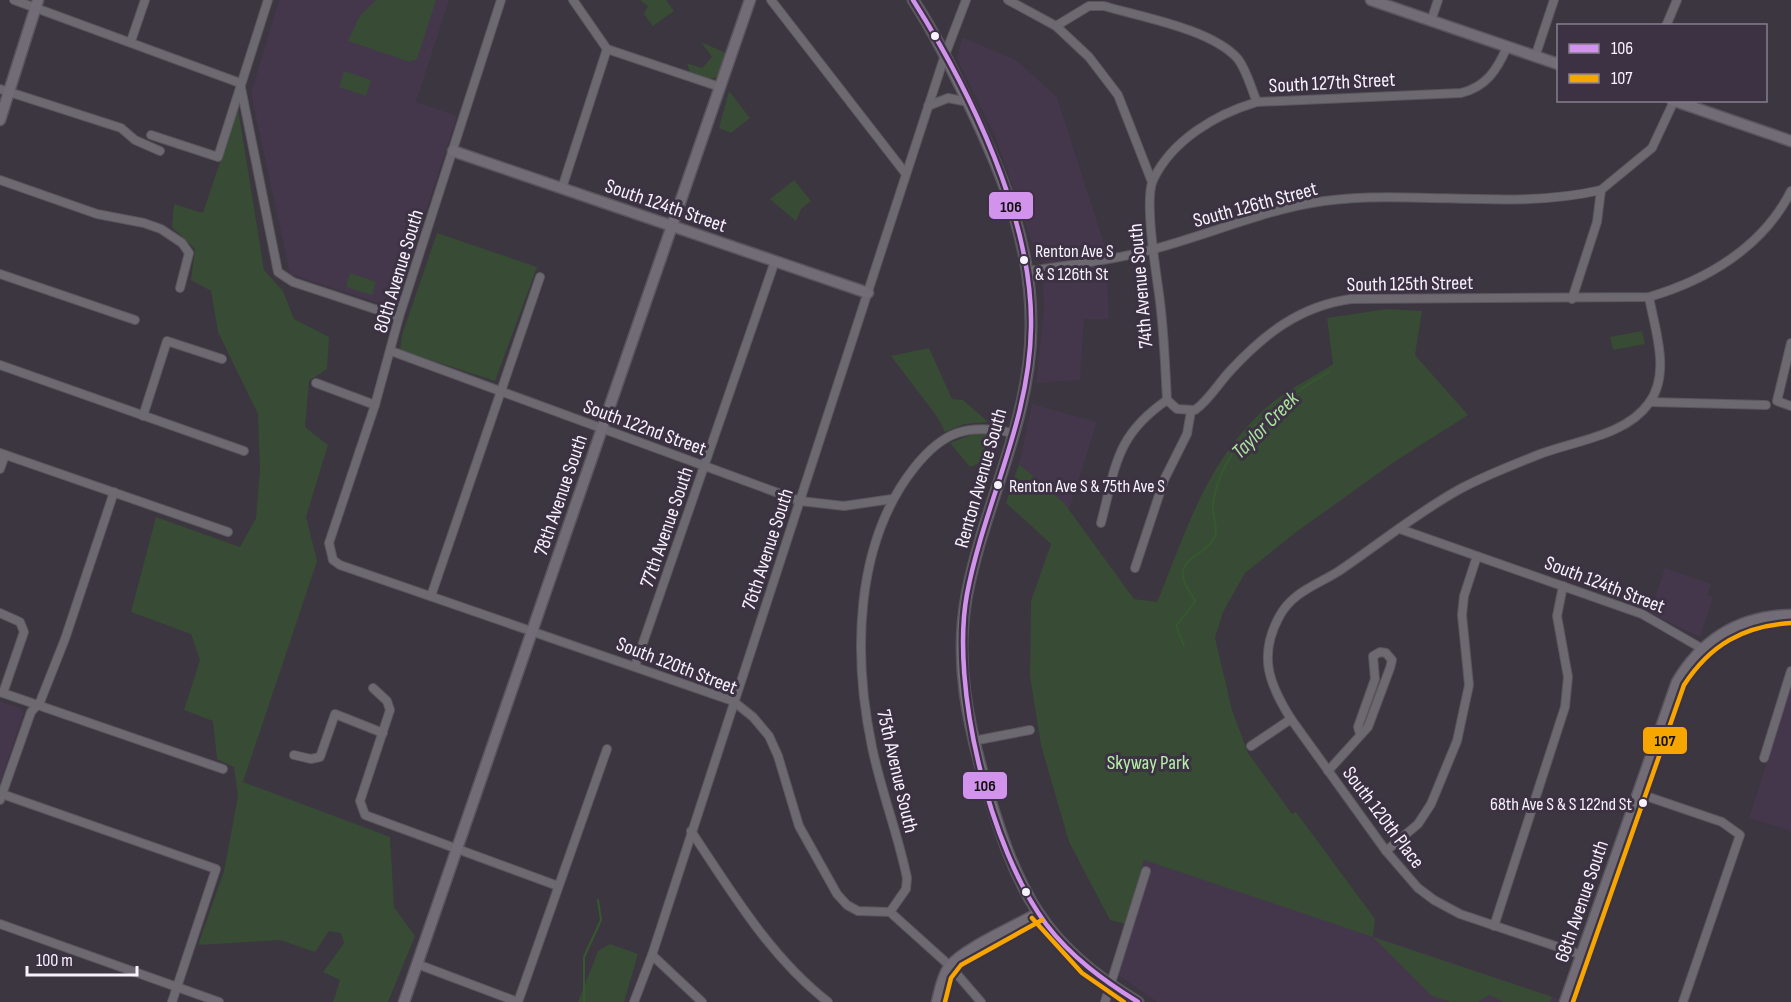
<svg xmlns="http://www.w3.org/2000/svg" width="1791" height="1002" font-family="'Sofia Sans Condensed',sans-serif">
<style>
.built{fill:#44374c}
.green{fill:#384b35}
.lines{fill:none;stroke-linecap:round;stroke-linejoin:round}
.stream{stroke:#36582f;stroke-width:2}
.street-casing{stroke:#5a555d;stroke-width:10}
.secondary-casing{stroke:#5a555d;stroke-width:13}
.street{stroke:#6d6970;stroke-width:8}
.secondary{stroke:#716c75;stroke-width:10}
.bus-1-casing{stroke:#3c3243;stroke-width:9}
.bus-2-casing{stroke:#3c3243;stroke-width:9}
.bus-1{stroke:#d193ec;stroke-width:4.5}
.bus-2{stroke:#f7a600;stroke-width:4.5}
.bus-dot{fill:#f8f2fd;stroke:#3c3243;stroke-width:2}
.labels{text-anchor:middle;stroke-width:6;stroke-linejoin:round;paint-order:stroke}
.bus-label{font-size:18px;fill:#f8f2fd;stroke:#3c3243;text-anchor:start}
.street-label{font-size:20px;fill:#f8f2fd;stroke:#3c3243}
.park-label{font-size:20px;fill:#b7f1a9;stroke:#3c3243}
.water-label{font-size:21px;font-style:italic;fill:#aae39c;stroke:#3c3243}
.line-badge{stroke:#3c3243;stroke-width:2}
.pale-badge-label{font-size:16px;text-anchor:middle;font-weight:bold;fill:#111}
</style>
<rect width="100%" height="100%" fill="#3b363f"/>
<g class="built">
<polygon points="279,0 449,0 416,102 457,116 394,308 290,274 251,93"/>
<polygon points="962,37 1016,60 1057,97 1106,250 1109,319 1084,319 1080,380 1036,383 1044,311 1042,260 1036,255 996,138 957,59"/>
<polygon points="1032,404 1097,422 1069,510 1019,464"/>
<polygon points="1665,568 1711,584 1707,595 1713,597 1700,637 1650,613"/>
<polygon points="1791,687 1791,831 1749,818"/>
<polygon points="0,701 20,708 23,714 0,784"/>
<polygon points="1144,859 1559,999 1557,1002 1157,1002 1111,970"/>
</g>
<g class="green">
<polygon points="376,0 436,0 417,59 410,62 348,41 359,17"/>
<polygon points="640,0 666,0 674,11 653,26 644,14 648,6"/>
<polygon points="701,42 726,53 717,77 711,79 690,72 687,63 702,68 712,57"/>
<polygon points="344,71 371,80 366,96 339,87"/>
<polygon points="729,91 750,118 731,133 719,128"/>
<polygon points="238,109 264,270 283,291 294,319 329,337 327,369 309,381 305,427 328,445 306,517 317,561 243,782 390,837 394,907 415,936 388,1002 333,1002 340,980 323,972 344,943 341,933 329,931 315,952 280,940 198,945 224,871 238,796 234,767 217,759 213,721 184,710 200,660 191,634 131,612 156,517 240,547 256,518 260,470 258,414 218,332 211,291 191,280 195,249 172,227 174,204 203,213"/>
<polygon points="794,180 811,201 801,209 796,221 770,199"/>
<polygon points="437,233 537,267 495,381 400,350 402,335"/>
<polygon points="350,273 376,282 372,295 346,287"/>
<path d="M1387 309 1422 311 1415 355 1468 415 1394 462 1295 533 1245 573 1223 612 1215 638 1232 710 1248 753 1292 814 1296 812 1375 919 1373 937 1552 997 1550 1002H1504L1489 995 1478 1002H1451L1432 996 1373 937 1144 860 1125 924 1110 920 1069 842 1041 745 1030 676 1031 601 1051 544 1006 503 1019 464 1064 503 1134 599 1157 602C1188 527 1208 455 1274 401 1292 387 1314 377 1333 364L1327 318Z"/>
<polygon points="1642,331 1645,344 1613,350 1610,337"/>
<polygon points="929,348 952,399 963,400 988,422 965,424 945,432 938,418 891,356"/>
<polygon points="973,434 992,434 997,442 993,458 970,467 950,443"/>
<polygon points="610,944 638,954 624,1002 578,1002 598,951"/>
</g>
<g class="lines">
<g class="stream">
<path d="M1184 646 1176 626 1195 602C1192 594 1184 585 1183 577 1179 555 1215 553 1216 531 1216 522 1212 514 1213 504 1221 442 1280 400 1330 371"/>
<polyline points="584,1002 584,957 601,920 598,900"/>
</g>
<defs>
<g id="street">
<polyline points="14,0 240,83"/>
<polyline points="501,0 399,317 375,405 329,543 333,560 340,565 733,701 753,717 769,736 778,756 799,826 837,894 847,905 858,911 890,912 950,966 981,1002"/>
<polyline points="573,0 607,49 720,87"/>
<polyline points="771,0 906,174"/>
<path d="M1008 0 1056 26 1089 6H1104C1141 17 1212 29 1238 59 1247 71 1251 88 1257 102L1461 93C1486 87 1497 70 1507 47"/>
<polyline points="1431,21 1438,0"/>
<polyline points="1056,26 1089,57 1118,95 1152,182"/>
<polyline points="1666,26 1677,0"/>
<polyline points="131,41 145,0"/>
<polyline points="1535,57 1554,0"/>
<polyline points="240,83 278,272 293,282 399,317"/>
<polyline points="0,89 121,128 135,140 160,151"/>
<path d="M1257 102C1216 114 1172 140 1153 180 1144 200 1156 271 1159 294 1164 329 1165 365 1167 400L1177 409 1195 410C1209 400 1218 384 1230 371 1264 334 1300 306 1351 299L1649 297C1707 280 1763 247 1791 191"/>
<polyline points="928,106 948,98 968,102"/>
<polyline points="151,135 218,157 268,0"/>
<polyline points="0,180 97,214 144,223 161,229 182,243 189,253 180,288"/>
<polyline points="562,188 607,49"/>
<path d="M1028 271C1070 265 1114 260 1154 249 1211 234 1266 209 1324 201 1415 189 1511 211 1601 190"/>
<polyline points="0,274 135,320"/>
<polyline points="1572,299 1597,222 1601,190 1652,148 1674,101"/>
<polyline points="1791,343 1777,401 1791,406"/>
<polyline points="391,351 800,501 844,506 892,499"/>
<polyline points="0,365 244,451"/>
<polyline points="316,383 375,405"/>
<polyline points="1650,402 1766,405"/>
<polyline points="143,416 167,341 222,359"/>
<polyline points="0,453 228,532"/>
<polyline points="0,469 5,455"/>
<path d="M1101 523C1116 466 1115 436 1167 400"/>
<polyline points="1400,529 1642,614 1701,648"/>
<polyline points="1135,568 1164,480 1187,434 1191,411"/>
<polyline points="431,596 540,277"/>
<polyline points="0,613 20,622 24,632 3,693"/>
<polyline points="635,666 775,261"/>
<polyline points="373,688 387,701 390,710 360,801 365,815 558,886"/>
<polyline points="0,692 223,769"/>
<path d="M1291 719C1269 684 1258 656 1279 617 1292 592 1317 585 1339 571 1379 544 1418 512 1460 489 1484 476 1510 466 1535 456 1571 441 1625 437 1649 403 1671 373 1655 330 1649 297"/>
<polyline points="973,741 1030,730"/>
<polyline points="1251,746 1291,719 1386,851 1418,888 1434,900 1460,914 1582,955"/>
<polyline points="294,755 311,759 320,757 335,714 383,733"/>
<polyline points="1764,758 1791,671"/>
<polyline points="1328,771 1368,727 1390,668 1392,660 1386,653 1380,652 1373,656 1375,679 1358,727 1360,734"/>
<polyline points="1637,793 1722,822 1740,835 1683,1002"/>
<polyline points="2,794 216,869 172,1002"/>
<polyline points="0,800 31,712 40,702 65,639 114,492"/>
<path d="M691 831C731 891 770 957 828 1002"/>
<polyline points="1386,851 1418,824 1431,804 1457,741 1469,685 1462,615 1464,596 1477,556"/>
<path d="M890 912 906 889 907 878C898 834 881 791 872 747 853 656 854 544 914 468 943 431 968 423 1013 433"/>
<polyline points="0,924 219,1002"/>
<polyline points="1494,926 1565,707 1568,677 1557,616 1563,586"/>
<polyline points="652,955 702,1002"/>
<polyline points="417,964 518,1002"/>
<polyline points="518,1002 607,749"/>
<polyline points="634,1002 652,955 945,55 966,0"/>
<polyline points="1105,1002 1146,871"/>
</g>
<g id="secondary">
<path d="M913 0C934 32 951 67 968 102 1003 175 1032 245 1031 327 1031 420 984 505 967 594 954 662 968 725 987 789 1000 832 1013 873 1037 911 1062 950 1099 979 1138 1002"/>
<polyline points="1371,0 1558,64"/>
<polyline points="1672,100 1791,141"/>
<polyline points="0,120 38,0"/>
<polyline points="453,151 868,293"/>
<polyline points="404,1002 750,0"/>
<path d="M937 1002C940 990 942 977 949 967 964 948 1016 926 1038 913"/>
<path d="M1565 1002 1677 682C1703 638 1740 616 1791 615"/>
</g>
</defs>
<use href="#street" class="street-casing"/>
<use href="#secondary" class="secondary-casing"/>
<use href="#street" class="street"/>
<use href="#secondary" class="secondary"/>
<defs>
<path id="bus-1" d="M913 0C970 90 1033 219 1031 327 1030 421 984 504 967 594 950 686 990 849 1046 924 1071 957 1104 981 1138 1002"/>
<g id="bus-2">
<polyline points="1032,918 1082,973 1124,1002"/>
<polyline points="945,1002 951,978 961,965 1042,920"/>
<path d="M1573 1002 1684 685C1710 645 1743 626 1791 623"/>
</g>
</defs>
<use href="#bus-1" class="bus-1-casing"/>
<use href="#bus-2" class="bus-2-casing"/>
<use href="#bus-1" class="bus-1"/>
<use href="#bus-2" class="bus-2"/>
</g>
<g class="bus-dot">
<circle cx="935" cy="36" r="5"/>
<circle cx="1024" cy="260" r="5"/>
<circle cx="998" cy="485" r="5"/>
<circle cx="1643" cy="803" r="5"/>
<circle cx="1026" cy="892" r="5"/>
</g>
<g class="labels">
<g class="bus-label">
<text x="1035" y="257">Renton Ave S<tspan x="1035" dy="23">&amp; S 126th St</tspan></text>
<text x="1009" y="492">Renton Ave S &amp; 75th Ave S</text>
<text x="1632" y="810" text-anchor="end">68th Ave S &amp; S 122nd St</text>
</g>
<g class="street-label">
<text transform="translate(1332 82) rotate(-3)" y="7">South 127th Street</text>
<text transform="translate(1255 204) rotate(-15)" y="7">South 126th Street</text>
<text transform="translate(666 205) rotate(19)" y="7">South 124th Street</text>
<text transform="translate(398 271) rotate(-73)" y="7">80th Avenue South</text>
<text transform="translate(1410 283) rotate(-1)" y="7">South 125th Street</text>
<text transform="translate(1140 286) rotate(-95)" y="7">74th Avenue South</text>
<text transform="translate(645 427) rotate(20)" y="7">South 122nd Street</text>
<text transform="translate(980 478) rotate(-74)" y="7">Renton Avenue South</text>
<text transform="translate(560 495) rotate(-71)" y="7">78th Avenue South</text>
<text transform="translate(666 527) rotate(-71)" y="7">77th Avenue South</text>
<text transform="translate(767 549) rotate(-72)" y="7">76th Avenue South</text>
<text transform="translate(1605 584) rotate(21)" y="7">South 124th Street</text>
<text transform="translate(677 665) rotate(21)" y="7">South 120th Street</text>
<text transform="translate(898 771) rotate(77)" y="7">75th Avenue South</text>
<text transform="translate(1384 817) rotate(53)" y="7">South 120th Place</text>
<text transform="translate(1581 901) rotate(-71)" y="7">68th Avenue South</text>
</g>
<g class="park-label">
<text x="1148" y="769">Skyway Park</text>
</g>
<g class="water-label">
<text transform="translate(1265 425) rotate(-45)" y="7">Taylor Creek</text>
</g>
</g>
<g class="line-badge">
<rect x="988" y="191" width="46" height="29" rx="6" fill="#d193ec"/>
<rect x="1642" y="726" width="46" height="29" rx="6" fill="#f7a600"/>
<rect x="962" y="771" width="46" height="29" rx="6" fill="#d193ec"/>
</g>
<g class="pale-badge-label">
<text x="1011" y="212">106</text>
<text x="1665" y="746">107</text>
<text x="985" y="791">106</text>
</g>
<rect x="1557" y="24" width="210" height="78" fill="#3c3243" stroke="#877f8d" stroke-width="1.5"/>
<rect x="1569" y="44" width="30" height="9" fill="#d193ec" stroke="#877f8d" stroke-width="1.5"/>
<text x="1611" y="54" font-size="18" fill="#f8f2fd">106</text>
<rect x="1569" y="74" width="30" height="9" fill="#f7a600" stroke="#877f8d" stroke-width="1.5"/>
<text x="1611" y="84" font-size="18" fill="#f8f2fd">107</text>
<path d="M27 966v9h110v-9" fill="none" stroke="#f8f2fd" stroke-width="3"/>
<text x="36" y="966" font-size="18" fill="#f8f2fd" stroke="#3c3243" stroke-width="4.5" paint-order="stroke">100 m</text>
</svg>
